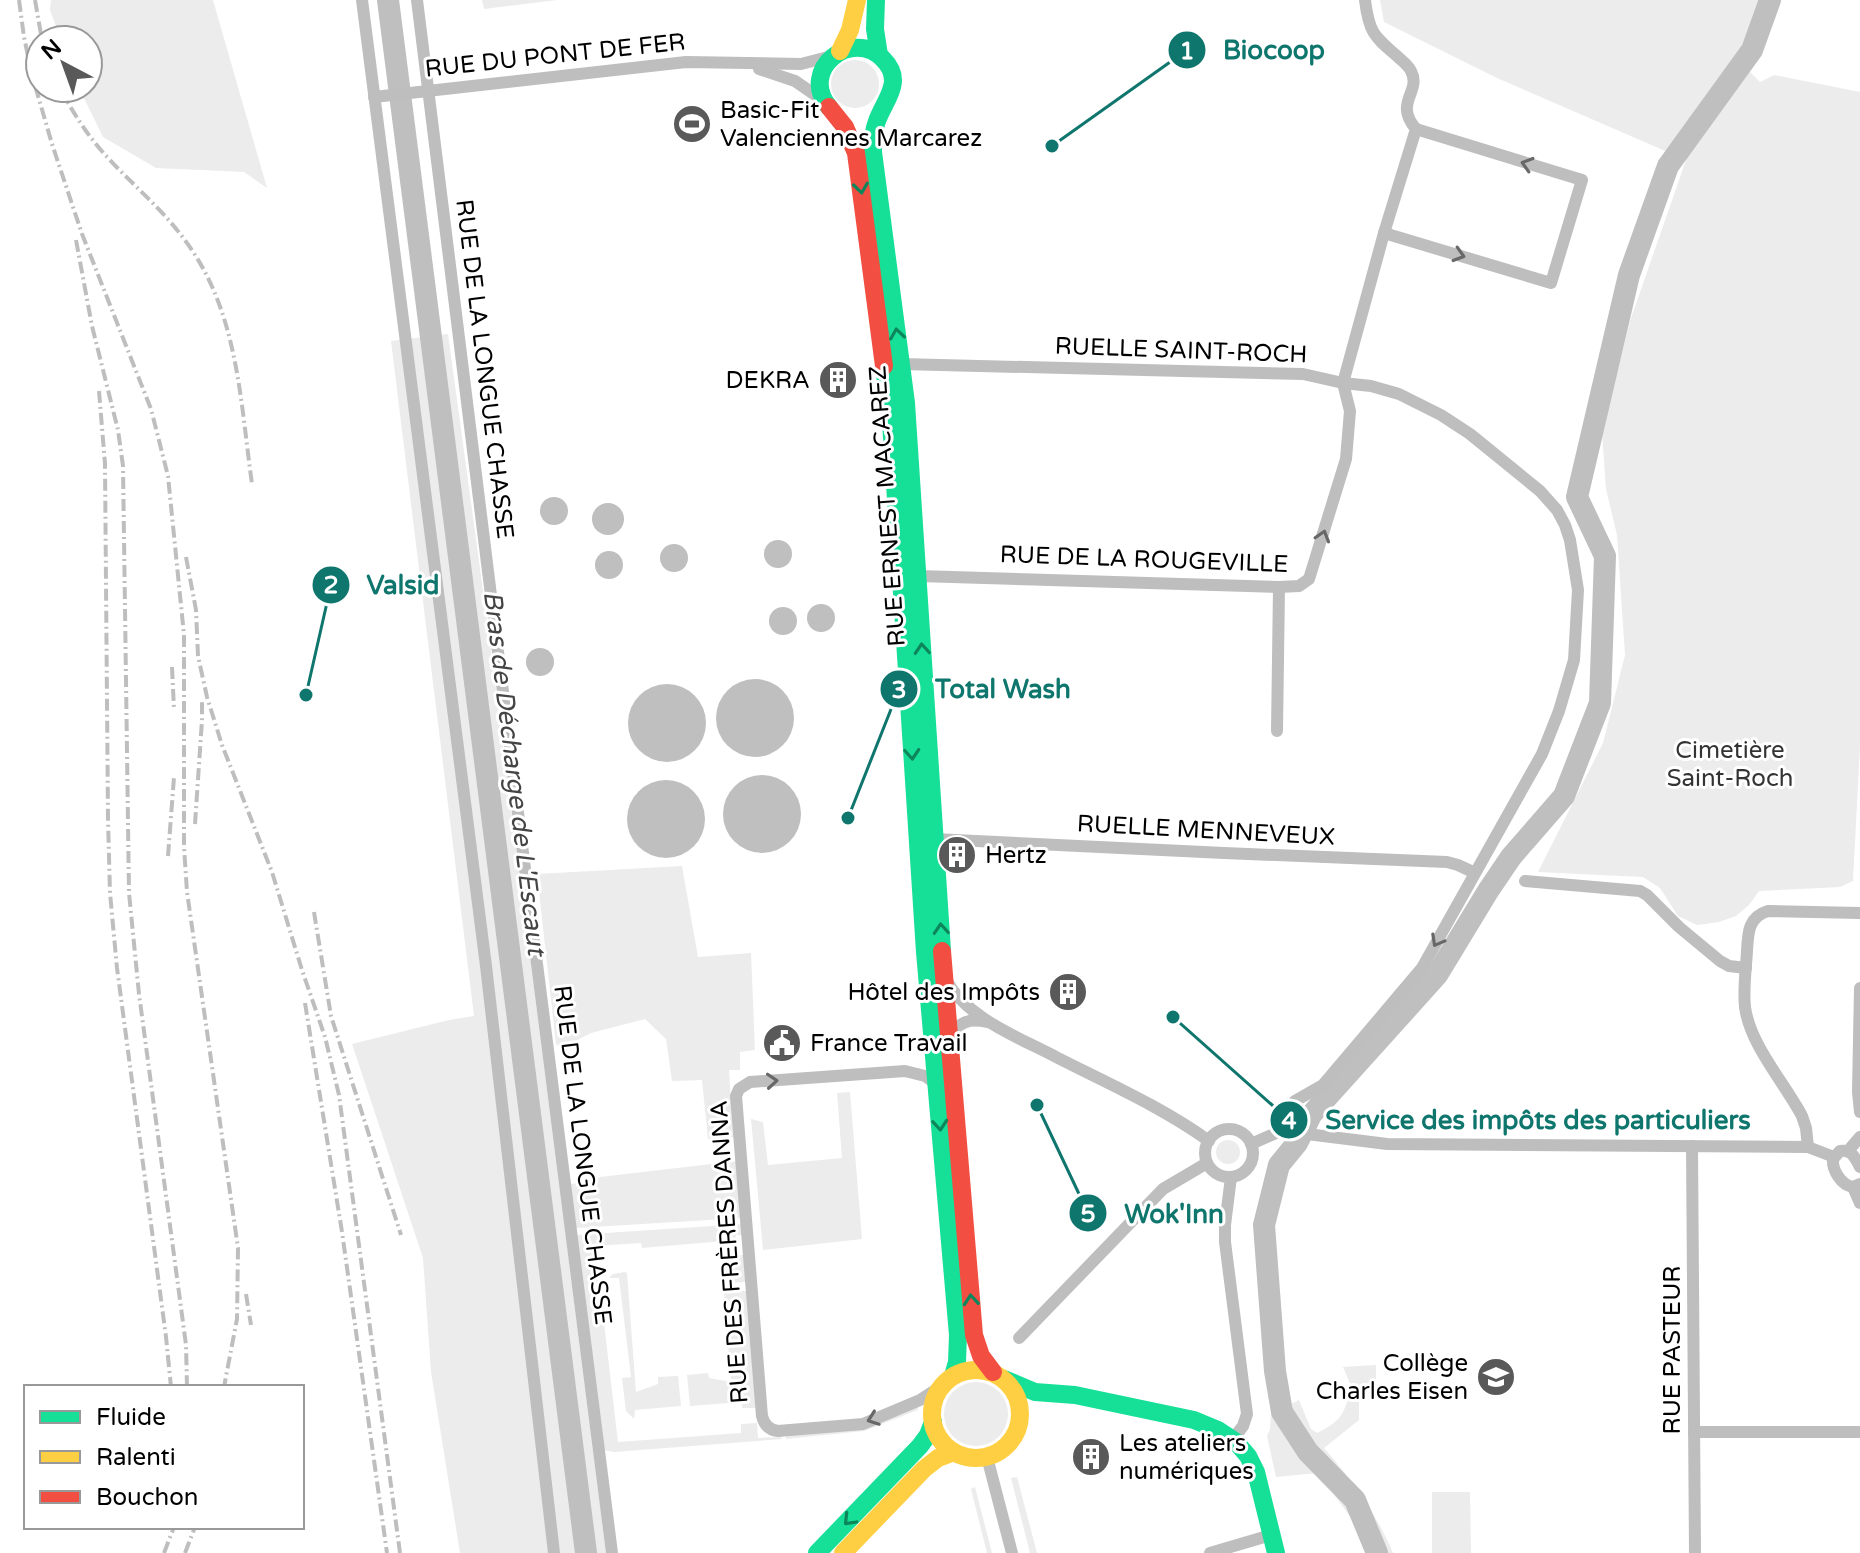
<svg xmlns="http://www.w3.org/2000/svg" width="1860" height="1553" font-family="'Varela Round',sans-serif">
<style>
.green{fill:#ececec}
.water{fill:#bfbfbf}
.lines{fill:none;stroke-linecap:round;stroke-linejoin:round}
.river{stroke:#bfbfbf;stroke-width:22}
.street{stroke:#bebebe;stroke-width:12}
.fast{stroke:#16e098;stroke-width:18}
.slow{stroke:#ffcf43;stroke-width:18}
.jam{stroke:#f24e42;stroke-width:18}
.rail{stroke:#bebebe;stroke-width:4;stroke-dasharray:12 4 2 4;stroke-linecap:butt}
.oneway{stroke:#686868}
.oneway2{stroke:#0d865b}
.labels{text-anchor:middle;stroke-width:6;stroke-linejoin:round;paint-order:stroke}
.street-label{font-size:24px;fill:#000;stroke:#fff}
.poi-label{font-size:24px;fill:#000;stroke:#fff;text-anchor:start}
.park-label{font-size:24px;fill:#333;stroke:#fff}
.water-label{font-size:26px;font-style:italic;fill:#444;stroke:#fff}
.leader{fill:none;stroke:#0f766e;stroke-width:3}
.callout-dot{fill:#0f766e;stroke:#fff;stroke-width:3}
.mark-label{font-size:24px;text-anchor:middle;font-weight:bold;fill:#fff}
.callout-label{font-size:26px;text-anchor:middle;font-weight:bold;fill:#0f766e;stroke:#fff;stroke-width:6;stroke-linejoin:round;paint-order:stroke}
</style>
<rect width="100%" height="100%" fill="#fff"/>
<g class="green">
<polygon points="51,0 213,0 267,188 244,172 156,168 103,137 79,88 88,88 88,40 61,40 50,10"/>
<polygon points="482,0 558,0 484,9"/>
<polygon points="1380,0 1763,0 1736,58 1760,82 1774,75 1860,92 1860,746 1853,881 1840,887 1759,891 1749,905 1736,916 1719,922 1697,925 1678,916 1660,888 1643,877 1538,872 1603,743 1625,655 1617,535 1606,489 1602,433 1630,321 1686,160 1497,78 1384,22"/>
<circle cx="855" cy="84" r="24"/>
<polygon points="448,334 488,627 606,1553 460,1553 431,1372 423,1258 352,1044 449,1020 474,1016 391,341"/>
<polygon points="682,866 698,957 751,953 755,1050 740,1052 740,1070 729,1070 733,1137 708,1139 702,1080 672,1081 666,1039 645,1019 591,1033 562,1048 556,1044 537,874"/>
<polygon points="850,1092 862,1239 763,1250 751,1119 763,1122 768,1165 842,1158 837,1093"/>
<circle cx="1228" cy="1152" r="12"/>
<polygon points="737,1161 742,1218 576,1228 569,1184 594,1182 600,1177"/>
<polygon points="743,1224 744,1235 736,1235 736,1240 642,1248 641,1243 595,1246 618,1442 741,1433 741,1424 757,1423 758,1438 781,1437 782,1439 614,1452 603,1450 575,1235"/>
<polygon points="737,1252 737,1255 745,1255 747,1282 723,1283 721,1253"/>
<polygon points="625,1272 627,1273 636,1392 658,1384 658,1377 678,1376 681,1406 635,1410 634,1419 626,1411 622,1378 631,1377 619,1278 609,1278 613,1274"/>
<polygon points="747,1291 756,1408 742,1408 742,1402 690,1406 687,1375 708,1373 709,1378 731,1382 724,1292"/>
<path d="M1376 1365V1389L1359 1390V1420L1324 1448C1352 1480 1376 1513 1393 1553H1366L1357 1526 1318 1473 1276 1477 1267 1436 1270 1429 1271 1414 1299 1400 1311 1429 1317 1433C1343 1420 1343 1414 1352 1388L1343 1367Z"/>
<circle cx="976" cy="1414" r="32"/>
<polygon points="917,1405 918,1410 864,1431 786,1439 786,1436"/>
<polygon points="1017,1477 1037,1553 1030,1553 1011,1478"/>
<polygon points="975,1487 992,1553 987,1553 971,1489"/>
<polygon points="1432,1492 1470,1492 1471,1553 1432,1553"/>
</g>
<g class="water">
<circle cx="554" cy="511" r="14"/>
<circle cx="608" cy="519" r="16"/>
<circle cx="778" cy="554" r="14"/>
<circle cx="674" cy="558" r="14"/>
<circle cx="609" cy="565" r="14"/>
<circle cx="821" cy="618" r="14"/>
<circle cx="783" cy="621" r="14"/>
<circle cx="540" cy="662" r="14"/>
<circle cx="755" cy="718" r="39"/>
<circle cx="667" cy="723" r="39"/>
<circle cx="762" cy="814" r="39"/>
<circle cx="666" cy="819" r="39"/>
</g>
<g class="lines">
<g class="river">
<polyline points="388,0 586,1553"/>
<polyline points="1377,1553 1355,1500 1308,1452 1282,1412 1275,1371 1264,1225 1279,1165 1297,1143 1311,1115 1437,975 1488,891 1511,857 1564,796 1600,703 1605,556 1577,497 1629,275 1668,166 1752,50 1770,0"/>
</g>
<g class="street">
<polyline points="362,0 486,966 554,1553"/>
<polyline points="417,0 529,901 612,1553"/>
<polyline points="759,69 795,81 824,101"/>
<polyline points="374,97 686,62 801,64 832,56"/>
<polyline points="1384,233 1551,283 1582,180 1416,129"/>
<polyline points="901,364 1303,374 1343,383 1371,386 1399,394 1441,415 1470,434 1540,491 1557,510 1565,525 1570,540 1578,590 1574,660 1559,711 1542,754 1422,968 1323,1085 1295,1101 1284,1117 1283,1132"/>
<path d="M918 576 1279 587 1299 586 1309 579 1346 459 1350 411 1343 383 1384 233 1416 129C1393 102 1422 92 1411 71 1408 65 1402 61 1398 57 1374 36 1369 33 1365 0"/>
<polyline points="1277,731 1279,587"/>
<polyline points="934,839 1224,853 1447,862 1458,865 1475,873"/>
<polyline points="1525,881 1640,891 1647,895 1679,927 1720,961 1729,966 1746,968"/>
<path d="M946 980C968 1019 1018 1037 1056 1057 1107 1083 1162 1107 1209 1141"/>
<polyline points="1860,988 1858,1092 1860,1112"/>
<path d="M949 1037C959 1022 969 1018 987 1022"/>
<path d="M936 1084 925 1076 905 1071 750 1082 739 1089 736 1096 762 1416C764 1424 769 1430 778 1431L863 1424 920 1400 943 1385"/>
<circle cx="1229" cy="1153" r="24"/>
<polyline points="1251,1144 1276,1133 1291,1132 1387,1144 1808,1147 1834,1157"/>
<polyline points="1692,1146 1695,1553"/>
<path d="M1808 1147 1806 1128 1802 1116C1784 1082 1750 1045 1745 1007 1743 989 1746 969 1747 951 1748 933 1748 917 1768 911L1860 913"/>
<polyline points="1848,1151 1860,1137"/>
<path d="M1860 1167C1855 1158 1852 1149 1840 1151L1833 1159C1832 1170 1841 1185 1853 1187L1860 1184"/>
<polyline points="1231,1177 1225,1225 1225,1242 1247,1414 1243,1426 1233,1439"/>
<polyline points="1853,1187 1860,1203"/>
<polyline points="1019,1338 1163,1189 1207,1163"/>
<polyline points="1694,1432 1860,1432"/>
<polyline points="987,1457 1012,1553"/>
<polyline points="1210,1553 1271,1535"/>
</g>
<g class="fast">
<polyline points="876,0 875,29 879,55"/>
<path d="M829 107C798 70 852 27 883 59 905 81 885 99 877 121 873 131 873 141 873 152L906 403 942 951"/>
<polyline points="884,366 891,422 925,952 958,1335 957,1362 953,1376"/>
<polyline points="1004,1379 1035,1392 1075,1395 1194,1420 1218,1430 1236,1442 1248,1456 1256,1472 1276,1553"/>
<polyline points="817,1553 920,1446 928,1435 933,1422"/>
</g>
<g class="slow">
<polyline points="840,51 850,30 857,0"/>
<circle cx="976" cy="1414" r="44"/>
<polyline points="843,1553 924,1469 938,1458 954,1452"/>
</g>
<g class="jam">
<polyline points="829,107 845,127 856,153 884,366"/>
<polyline points="942,951 974,1335 981,1356 993,1372"/>
</g>
<g class="rail">
<polyline points="19,0 24,37 32,75 52,144 82,234 151,409 168,476 184,635 184,847 187,892 238,1248 237,1319 224,1387"/>
<polyline points="35,0 42,40"/>
<path d="M60 88C73 113 89 138 109 159 134 186 162 209 184 239 238 310 240 399 252 484"/>
<polyline points="76,240 92,326 118,430 123,466 129,893 139,994 186,1345 187,1387"/>
<polyline points="99,391 105,464 108,819 110,893 117,968 166,1337 171,1387"/>
<polyline points="186,557 196,610 198,656 207,697 222,745 272,872 302,970 325,1037 339,1095 400,1553"/>
<polyline points="172,667 174,709"/>
<polyline points="195,824 202,720 202,700"/>
<polyline points="168,856 174,777"/>
<polyline points="314,912 331,1016 401,1235"/>
<polyline points="305,1003 342,1232 387,1553"/>
<polyline points="246,1294 251,1325"/>
<polyline points="164,1553 174,1527"/>
<polyline points="185,1553 195,1527"/>
</g>
</g>
<defs><path id="oneway-chevron" d="M-2-3.5L2.5 0L-2 3.5" fill="none" stroke-width="1.6" stroke-linecap="round" stroke-linejoin="round" transform="scale(2)"/></defs>
<g class="oneway">
<use href="#oneway-chevron" transform="translate(1527 164) rotate(-163)"/>
<use href="#oneway-chevron" transform="translate(1459 255) rotate(17)"/>
<use href="#oneway-chevron" transform="translate(1323 536) rotate(-73)"/>
<use href="#oneway-chevron" transform="translate(1437 941) rotate(119)"/>
<use href="#oneway-chevron" transform="translate(772 1081) rotate(-4)"/>
<use href="#oneway-chevron" transform="translate(873 1419) rotate(160)"/>
</g>
<g class="oneway2">
<use href="#oneway-chevron" transform="translate(861 188) rotate(82)"/>
<use href="#oneway-chevron" transform="translate(897 334) rotate(-98)"/>
<use href="#oneway-chevron" transform="translate(922 649) rotate(-94)"/>
<use href="#oneway-chevron" transform="translate(912 754) rotate(86)"/>
<use href="#oneway-chevron" transform="translate(941 929) rotate(-94)"/>
<use href="#oneway-chevron" transform="translate(940 1125) rotate(85)"/>
<use href="#oneway-chevron" transform="translate(971 1300) rotate(-95)"/>
<use href="#oneway-chevron" transform="translate(849 1520) rotate(134)"/>
</g>
<defs>
<symbol id="stadium-disc" viewBox="-11 -11 22 22"><circle r="9.5" fill="#595959" stroke="#fff"/><path d="M0-5a6.5 5 0 1 0 0 10a6.5 5 0 1 0 0-10ZM-3.5-1.8h7v3.6h-7Z" fill="#fff"/></symbol>
<symbol id="building-disc" viewBox="-11 -11 22 22"><circle r="9.5" fill="#595959" stroke="#fff"/><path d="M-4-6H4V6H1V3H-1V6H-4ZM-2.5-4.3h1.7v1.8h-1.7ZM.8-4.3h1.7v1.8H.8ZM-2.5-1h1.7V.8h-1.7ZM.8-1h1.7V.8H.8Z" fill="#fff"/></symbol>
<symbol id="civic-disc" viewBox="-11 -11 22 22"><circle r="9.5" fill="#595959" stroke="#fff"/><path d="M-.6-6.5H3V-4.5H.6V-3L4-1V1h2V6H-6V1h2V-1L-.6-3ZM-1.2 2.5V6h2.4V2.5Z" fill="#fff"/></symbol>
<symbol id="school-disc" viewBox="-11 -11 22 22"><circle r="9.5" fill="#595959" stroke="#fff"/><path d="M0-5L7-2L0 1L-7-2ZM-4 1L0 2.5L4 1V4Q0 6-4 4Z" fill="#fff"/></symbol>
</defs>
<g fill-rule="evenodd">
<use href="#stadium-disc" x="670" y="102" width="44" height="44"/>
<use href="#building-disc" x="816" y="358" width="44" height="44"/>
<use href="#building-disc" x="935" y="833" width="44" height="44"/>
<use href="#building-disc" x="1046" y="970" width="44" height="44"/>
<use href="#civic-disc" x="760" y="1021" width="44" height="44"/>
<use href="#school-disc" x="1474" y="1355" width="44" height="44"/>
<use href="#building-disc" x="1069" y="1435" width="44" height="44"/>
</g>
<g class="labels">
<g class="street-label">
<text transform="translate(555 55) rotate(-6)" y="8">RUE DU PONT DE FER</text>
<text transform="translate(1181 350) rotate(2)" y="8">RUELLE SAINT-ROCH</text>
<text transform="translate(485 369) rotate(83)" y="8">RUE DE LA LONGUE CHASSE</text>
<text transform="translate(887 506) rotate(-94)" y="8">RUE ERNEST MACAREZ</text>
<text transform="translate(1144 559) rotate(2)" y="8">RUE DE LA ROUGEVILLE</text>
<text transform="translate(1206 830) rotate(3)" y="8">RUELLE MENNEVEUX</text>
<text transform="translate(583 1155) rotate(83)" y="8">RUE DE LA LONGUE CHASSE</text>
<text transform="translate(729 1252) rotate(-94)" y="8">RUE DES FRÈRES DANNA</text>
<text transform="translate(1672 1350) rotate(-90)" y="8">RUE PASTEUR</text>
</g>
<g class="poi-label">
<text x="720" y="118">Basic-Fit<tspan x="720" dy="28">Valenciennes Marcarez</tspan></text>
<text x="810" y="388" text-anchor="end">DEKRA</text>
<text x="985" y="863">Hertz</text>
<text x="1040" y="1000" text-anchor="end">Hôtel des Impôts</text>
<text x="810" y="1051">France Travail</text>
<text x="1468" y="1371" text-anchor="end">Collège<tspan x="1468" dy="28">Charles Eisen</tspan></text>
<text x="1119" y="1451">Les ateliers<tspan x="1119" dy="28">numériques</tspan></text>
</g>
<g class="park-label">
<text x="1730" y="758">Cimetière<tspan x="1730" dy="28">Saint-Roch</tspan></text>
</g>
<g class="water-label">
<text transform="translate(515 773) rotate(83)" y="9">Bras de Décharge de L'Escaut</text>
</g>
</g>
<path class="leader" d="M1052 146L1187 50M306 695L331 585M848 818L899 689M1173 1017L1289 1120M1037 1105L1088 1213"/>
<g class="callout-dot">
<circle cx="1052" cy="146" r="8"/>
<circle cx="306" cy="695" r="8"/>
<circle cx="848" cy="818" r="8"/>
<circle cx="1173" cy="1017" r="8"/>
<circle cx="1037" cy="1105" r="8"/>
<circle cx="1187" cy="50" r="20"/>
<circle cx="331" cy="585" r="20"/>
<circle cx="899" cy="689" r="20"/>
<circle cx="1289" cy="1120" r="20"/>
<circle cx="1088" cy="1213" r="20"/>
</g>
<g class="mark-label">
<text x="1187" y="59">1</text>
<text x="331" y="593">2</text>
<text x="899" y="698">3</text>
<text x="1289" y="1129">4</text>
<text x="1088" y="1222">5</text>
</g>
<g class="callout-label">
<text x="1274" y="59">Biocoop</text>
<text x="403" y="594">Valsid</text>
<text x="1003" y="698">Total Wash</text>
<text x="1538" y="1129">Service des impôts des particuliers</text>
<text x="1174" y="1223">Wok'Inn</text>
</g>
<rect x="24" y="1385" width="280" height="144" fill="#ffffff" stroke="#999999" stroke-width="2"/>
<rect x="40" y="1411" width="40" height="12" fill="#16e098" stroke="#999999" stroke-width="2"/>
<text x="96" y="1425" font-size="24" fill="#000000">Fluide</text>
<rect x="40" y="1451" width="40" height="12" fill="#ffcf43" stroke="#999999" stroke-width="2"/>
<text x="96" y="1465" font-size="24" fill="#000000">Ralenti</text>
<rect x="40" y="1491" width="40" height="12" fill="#f24e42" stroke="#999999" stroke-width="2"/>
<text x="96" y="1505" font-size="24" fill="#000000">Bouchon</text>
<g transform="translate(64 64) rotate(319)"><circle r="38" fill="#ffffff" stroke="#999999" stroke-width="2"/>
<path d="M0-6L14 30L0 20L-14 30Z" fill="#595959"/>
<text y="-12" font-size="22" font-weight="bold" text-anchor="middle" fill="#000000">N</text>
</g>
</svg>
